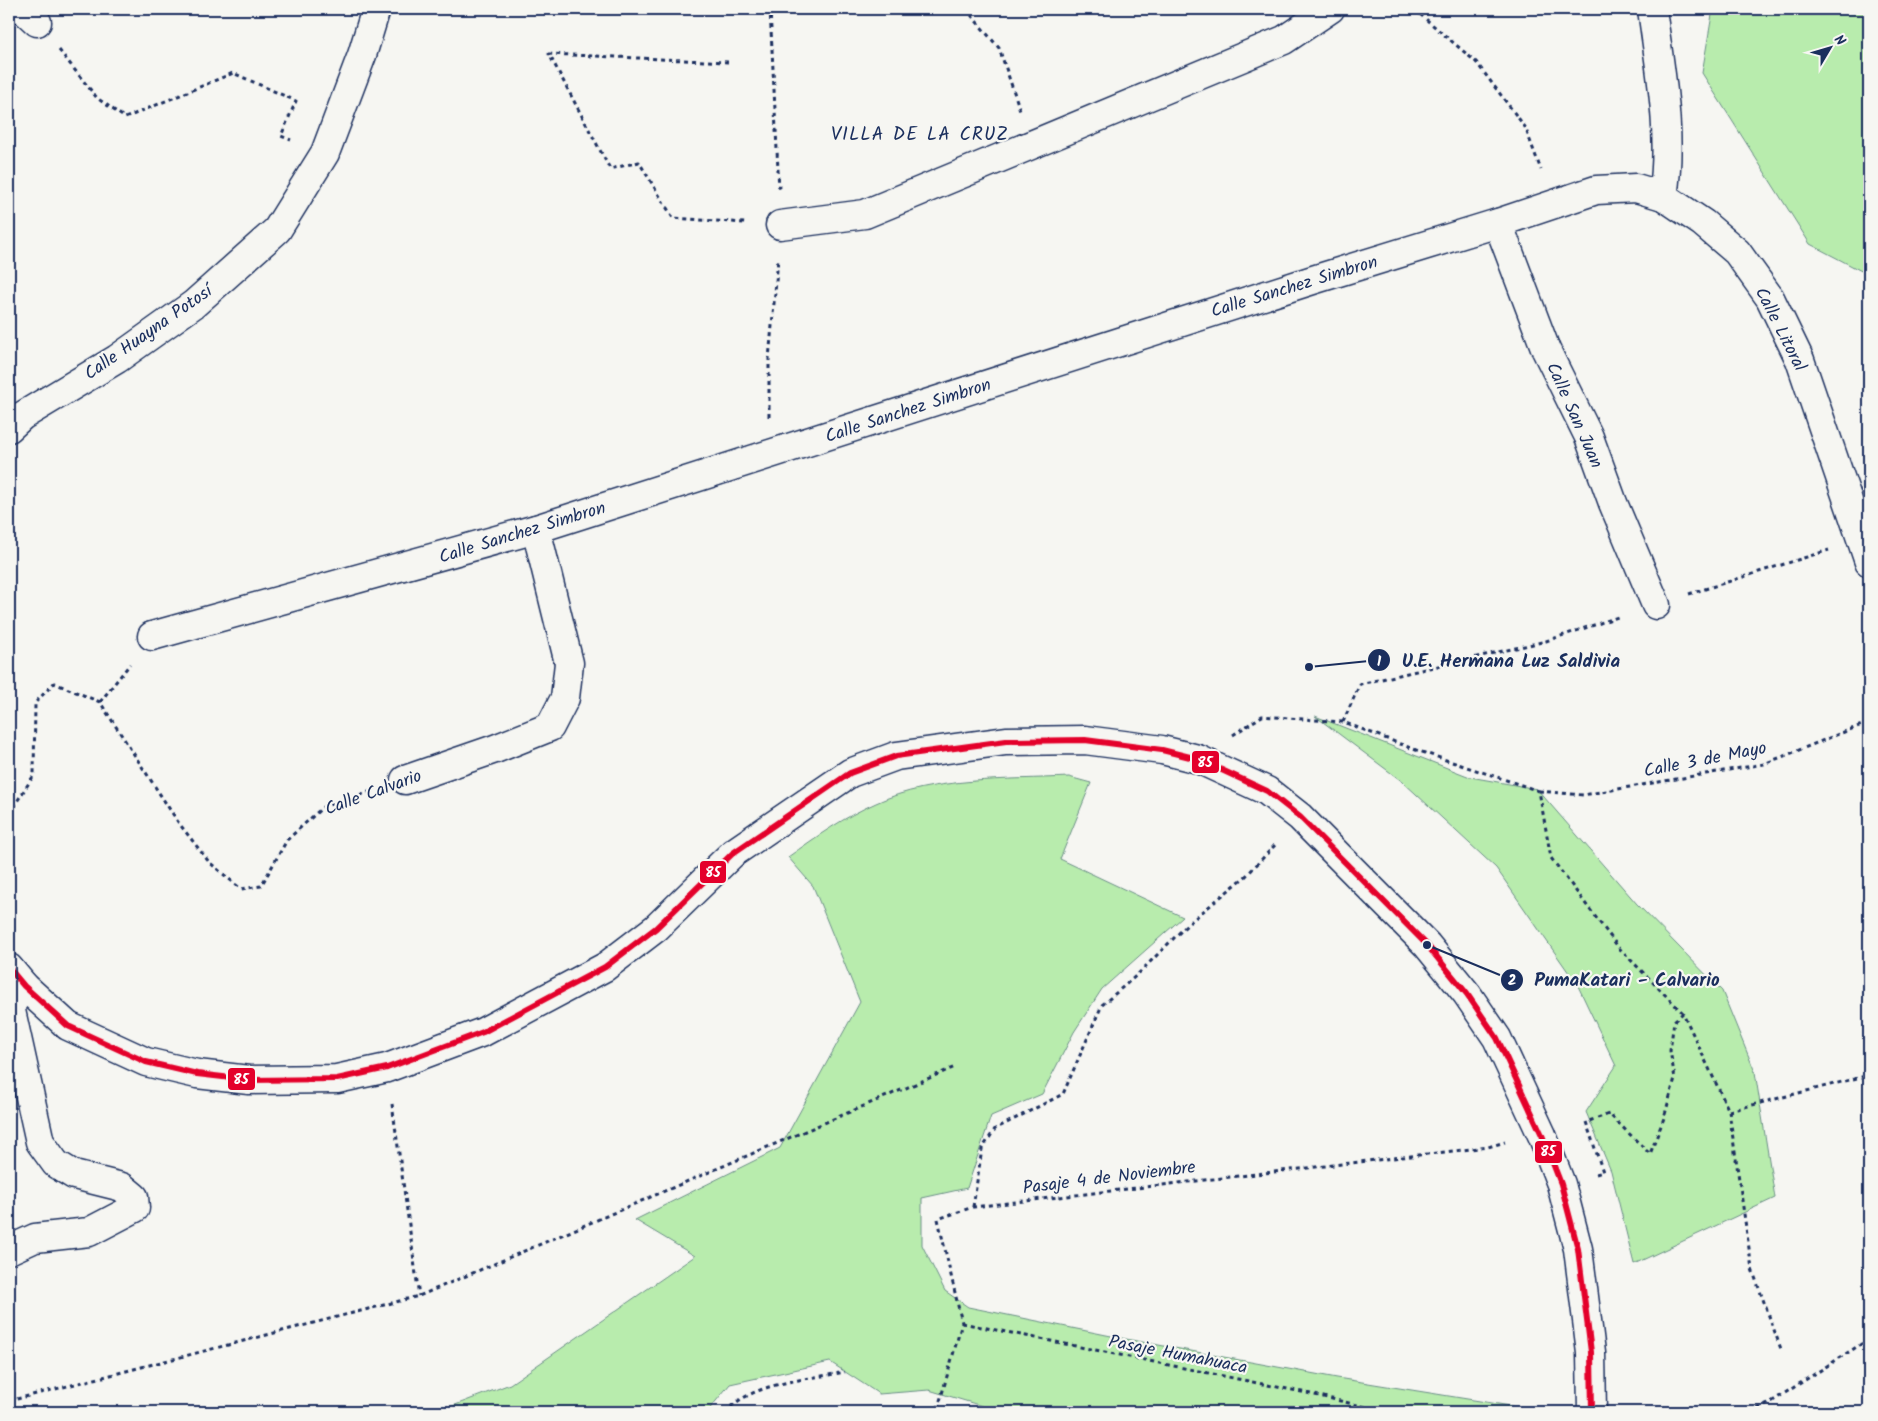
<svg xmlns="http://www.w3.org/2000/svg" width="1878" height="1421" font-family="Kalam,sans-serif">
<style>
.green{fill:#b8ecad;stroke:#6a8e86}
.lines{fill:none;stroke-linecap:round;stroke-linejoin:round}
.minor-casing{stroke:#1b2f5e;stroke-width:31}
.highway-casing{stroke:#1b2f5e;stroke-width:31}
.path{stroke:#1b2f5e;stroke-width:3;stroke-dasharray:4 4;stroke-linecap:butt}
.minor{stroke:#f6f6f2;stroke-width:28}
.highway{stroke:#f6f6f2;stroke-width:28}
.bus-1-casing{stroke:#f6f6f2;stroke-width:10}
.bus-1{stroke:#e4002b;stroke-width:6}
.labels{text-anchor:middle;stroke-width:4.5;stroke-linejoin:round;paint-order:stroke}
.street-label{font-size:18px;fill:#1b2f5e;stroke:#f6f6f2}
.neighbourhood-label{font-size:19px;letter-spacing:1px;fill:#1b2f5e;stroke:#f6f6f2}
.leader{fill:none;stroke:#1b2f5e;stroke-width:2}
.callout-dot{fill:#1b2f5e;stroke:#f6f6f2;stroke-width:2}
.mark-label{font-size:15px;text-anchor:middle;font-weight:bold;fill:#fff}
.callout-label{font-size:19px;text-anchor:middle;font-weight:bold;fill:#1b2f5e;stroke:#f6f6f2;stroke-width:4.5;stroke-linejoin:round;paint-order:stroke}
.line-badge{stroke:#f6f6f2;stroke-width:2}
.badge-label{font-size:14px;text-anchor:middle;font-weight:bold;fill:#fff}
</style>
<rect width="100%" height="100%" fill="#f6f6f2"/>
<filter id="ink" filterUnits="userSpaceOnUse"><feTurbulence type="fractalNoise" baseFrequency=".02" numOctaves="2"/><feDisplacementMap in="SourceGraphic" scale="10" xChannelSelector="R" yChannelSelector="G"/><feConvolveMatrix kernelMatrix="1 2 1 2 8 2 1 2 1" color-interpolation-filters="sRGB"/></filter>
<g filter="url(#ink)">
<g class="green">
<polygon points="1713,9 1869,9 1869,275 1810,244 1702,73"/>
<polygon points="1315,716 1470,777 1537,789 1637,904 1722,991 1755,1072 1775,1198 1634,1264 1611,1171 1586,1112 1616,1066 1578,986 1496,868 1403,782"/>
<path d="M1069 777 1091 783 1060 859 1183 917 1102 989 1074 1032 1042 1094 991 1116 967 1188 922 1198V1245L945 1291 968 1307 1126 1339 1337 1378 1548 1412H1002L929 1390 879 1394 830 1362 730 1384 707 1412H437L510 1384 695 1256 635 1220 780 1148 860 1002 813 886 788 857C816 837 844 817 876 803 932 777 1008 780 1069 777Z"/>
</g>
<g class="lines">
<defs>
<g id="minor">
<polyline points="23,9 37,22"/>
<path d="M1652 9C1660 70 1673 135 1663 196"/>
<polyline points="1498,223 1546,350 1589,437 1613,503 1656,605"/>
<polyline points="780,225 865,214 1284,40 1330,9"/>
<polyline points="152,636 536,529 1316,279 1498,223 1596,190 1636,188 1663,196 1703,223 1737,252 1770,298 1800,360 1869,562"/>
<polyline points="405,780 495,749 550,727 565,698 569,663 536,529"/>
<polyline points="9,1250 35,1238 89,1232 135,1208 134,1197 122,1187 74,1175 56,1164 40,1142 10,1006 24,986"/>
</g>
<g id="highway">
<polyline points="9,428 22,416 117,359 194,304 277,230 325,153 362,55 376,9"/>
<polyline points="9,968 24,986 68,1026 146,1062 197,1074 249,1080 337,1079 387,1068 483,1032 605,967 656,928 733,853 850,773 896,756 1006,741 1085,740 1162,750 1198,759 1267,791 1300,817 1427,945 1467,994 1497,1038 1542,1135 1561,1184 1578,1249 1591,1352 1592,1412"/>
</g>
</defs>
<use href="#minor" class="minor-casing"/>
<use href="#highway" class="highway-casing"/>
<g class="path">
<polyline points="770,9 779,190"/>
<polyline points="966,9 999,48 1020,110"/>
<polyline points="1414,9 1476,62 1525,127 1541,170"/>
<polyline points="59,50 97,98 125,118 233,73 296,101 281,136 291,140"/>
<polyline points="728,62 549,54 610,169 639,162 673,218 745,223"/>
<polyline points="769,417 769,359 778,259"/>
<polyline points="1689,594 1829,550"/>
<polyline points="100,702 130,664"/>
<polyline points="1343,722 1360,684 1546,641 1621,616"/>
<polyline points="1233,735 1262,716 1343,722 1416,750 1539,791 1551,858 1619,948 1683,1013 1729,1111 1752,1269 1781,1349"/>
<polyline points="1539,791 1583,795 1764,764 1869,722"/>
<polyline points="9,814 34,775 35,703 54,683 100,702 178,822 209,862 241,889 261,886 287,840 323,807 372,791"/>
<polyline points="392,1104 419,1296"/>
<polyline points="1729,1111 1869,1075"/>
<polyline points="1596,1174 1603,1172 1586,1122 1609,1114 1650,1154 1664,1118 1675,1078 1670,1051 1674,1021 1683,1013"/>
<polyline points="973,1207 982,1149 995,1129 1063,1094 1102,1005 1138,974 1189,923 1246,876 1276,844"/>
<polyline points="962,1323 1302,1392 1387,1412"/>
<polyline points="9,1401 419,1296 955,1067"/>
<polyline points="938,1408 963,1412"/>
<path d="M725 1412C754 1382 805 1380 845 1372"/>
<polyline points="930,1412 938,1408 962,1323 938,1219 973,1207 1488,1147 1505,1142"/>
<polyline points="1750,1412 1768,1404 1869,1339"/>
</g>
<use href="#minor" class="minor"/>
<use href="#highway" class="highway"/>
<defs>
<polyline id="bus-1" points="9,968 24,986 68,1026 146,1062 197,1074 249,1080 337,1079 387,1068 483,1032 605,967 656,928 733,853 850,773 896,756 1006,741 1085,740 1162,750 1198,759 1267,791 1300,817 1427,945 1467,994 1497,1038 1542,1135 1561,1184 1578,1249 1591,1352 1592,1412"/>
</defs>
<use href="#bus-1" class="bus-1-casing"/>
<use href="#bus-1" class="bus-1"/>
</g>
</g>
<g class="labels">
<g class="street-label">
<text transform="translate(1294 286) rotate(-17)" y="6">Calle Sanchez Simbron</text>
<text transform="translate(1781 329) rotate(63)" y="6">Calle Litoral</text>
<text transform="translate(148 332) rotate(-35)" y="6">Calle Huayna Potosí</text>
<text transform="translate(908 410) rotate(-18)" y="6">Calle Sanchez Simbron</text>
<text transform="translate(1575 415) rotate(66)" y="6">Calle San Juan</text>
<text transform="translate(522 532) rotate(-17)" y="6">Calle Sanchez Simbron</text>
<text transform="translate(1705 759) rotate(-11)" y="6">Calle 3 de Mayo</text>
<text transform="translate(373 792) rotate(-20)" y="6">Calle Calvario</text>
<text transform="translate(1109 1177) rotate(-7)" y="6">Pasaje 4 de Noviembre</text>
<text transform="translate(1178 1354) rotate(11)" y="6">Pasaje Humahuaca</text>
</g>
<g class="neighbourhood-label">
<text x="920" y="140">VILLA DE LA CRUZ</text>
</g>
</g>
<path class="leader" d="M1309 667L1379 660M1427 945L1512 980"/>
<g class="callout-dot">
<circle cx="1309" cy="667" r="5"/>
<circle cx="1427" cy="945" r="5"/>
<circle cx="1379" cy="660" r="12"/>
<circle cx="1512" cy="980" r="12"/>
</g>
<g class="mark-label">
<text x="1379" y="666">1</text>
<text x="1512" y="985">2</text>
</g>
<g class="callout-label">
<text x="1511" y="667">U.E. Hermana Luz Saldivia</text>
<text x="1627" y="986">PumaKatari - Calvario</text>
</g>
<g class="line-badge">
<rect x="1191" y="750" width="29" height="24" rx="5" fill="#e4002b"/>
<rect x="699" y="860" width="28" height="24" rx="5" fill="#e4002b"/>
<rect x="227" y="1067" width="29" height="24" rx="5" fill="#e4002b"/>
<rect x="1534" y="1140" width="29" height="24" rx="5" fill="#e4002b"/>
</g>
<g class="badge-label">
<text x="1205" y="767">85</text>
<text x="713" y="877">85</text>
<text x="241" y="1084">85</text>
<text x="1548" y="1156">85</text>
</g>
<rect width="1878" height="1421" fill="none" stroke="#f6f6f2" stroke-width="30"/>
<rect x="15" y="15" width="1848" height="1391" fill="none" stroke="#1b2f5e" stroke-width="2" filter="url(#ink)"/>
<g transform="translate(1830 48) rotate(52)" stroke="#f6f6f2" stroke-width="4" paint-order="stroke">
<path d="M0-4L9 19L0 12L-9 19Z" fill="#1b2f5e"/>
<text y="-8" font-size="14" font-weight="bold" text-anchor="middle" fill="#1b2f5e">N</text>
</g>
</svg>
